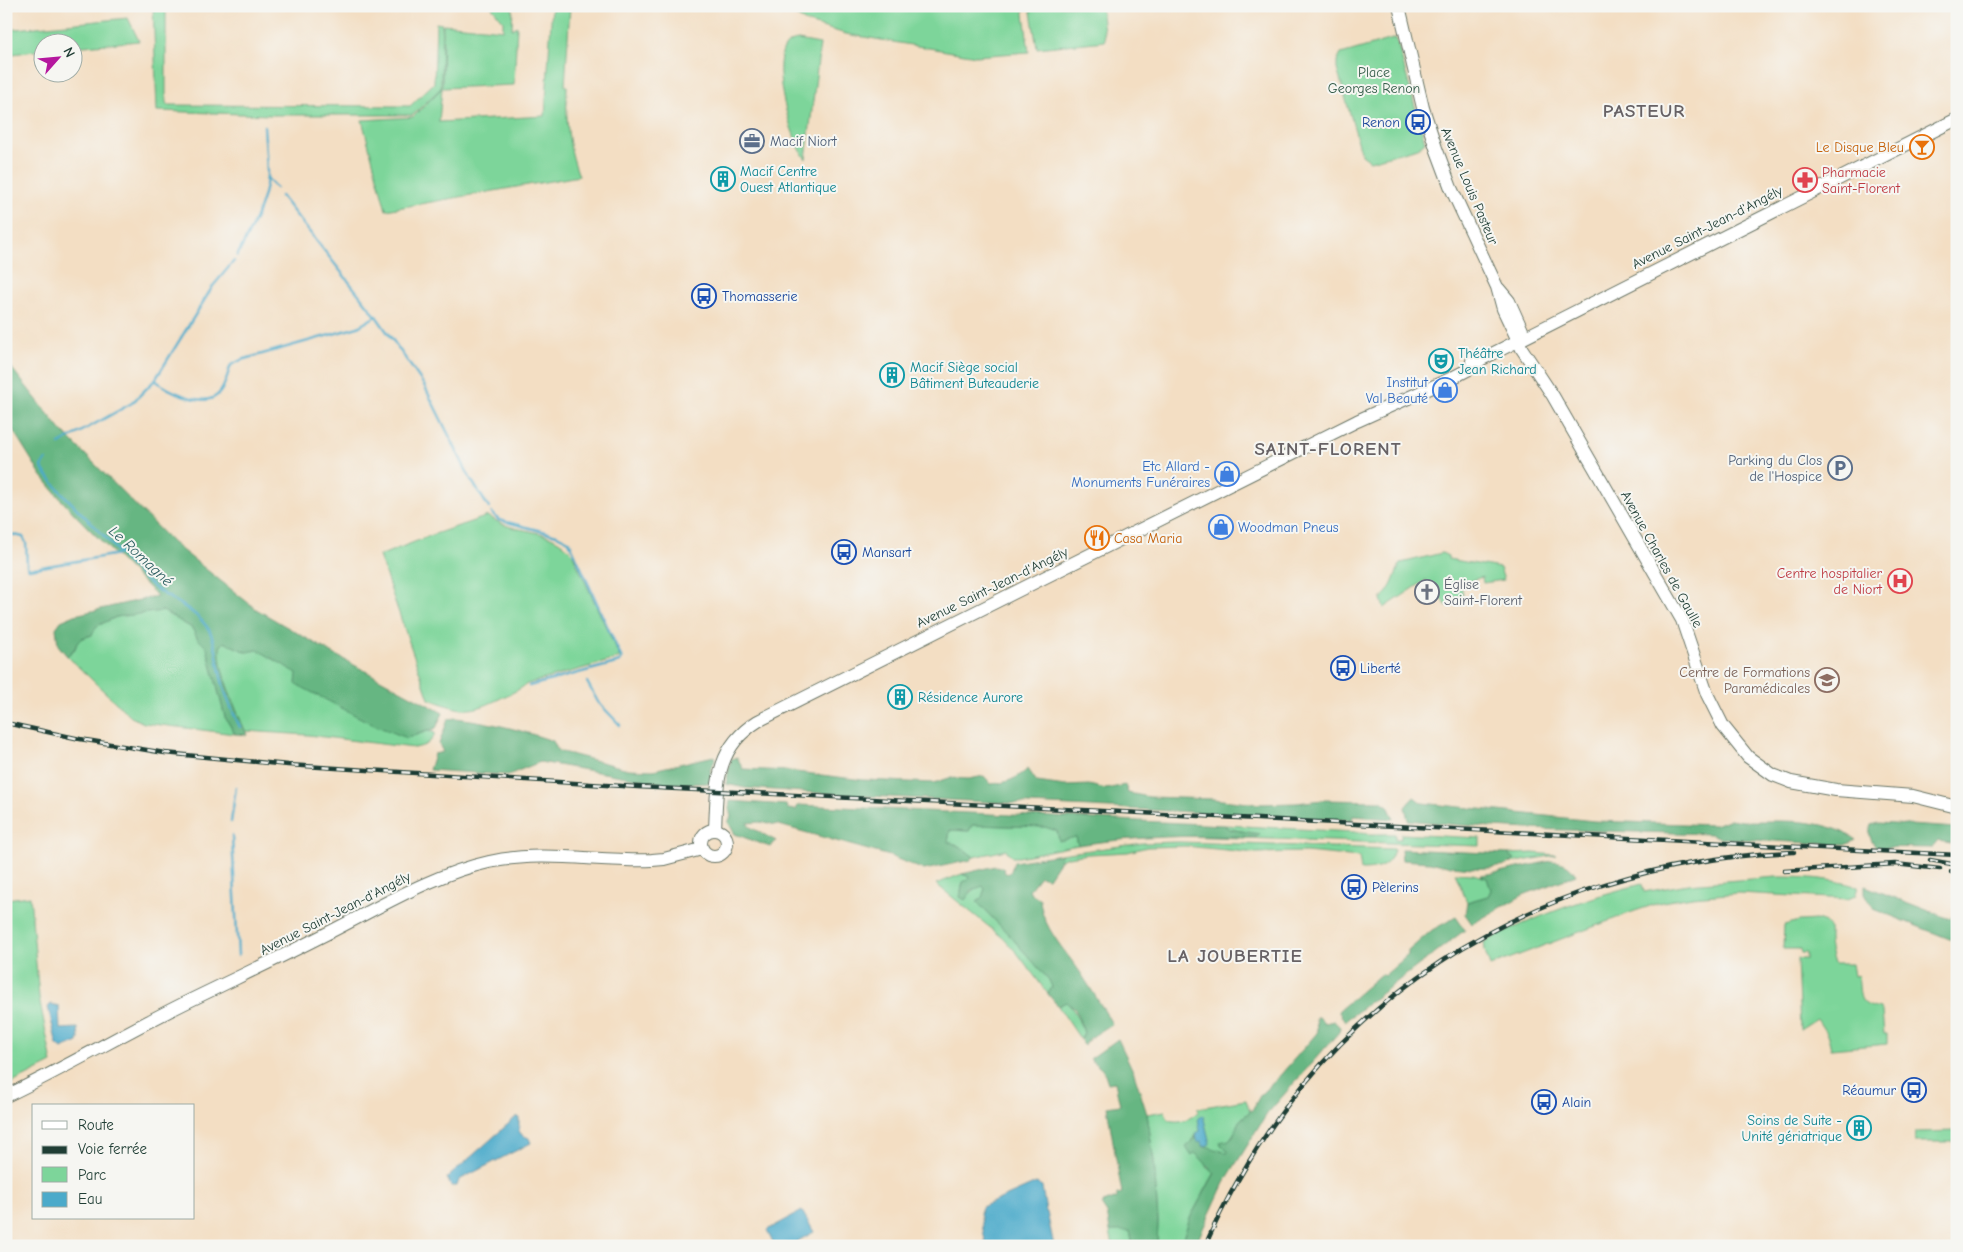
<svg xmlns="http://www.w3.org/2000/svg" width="1963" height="1252" font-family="'Comic Neue',sans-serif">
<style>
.green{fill:#7dd59a;stroke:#4e8967}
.forest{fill:#66b682;stroke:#427a5b}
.water{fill:#4baaca;stroke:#35747f}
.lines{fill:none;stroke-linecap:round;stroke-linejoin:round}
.stream{stroke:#4baaca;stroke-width:2.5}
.secondary-casing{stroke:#697566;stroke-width:14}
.secondary{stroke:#fff;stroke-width:12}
.rail-casing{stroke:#1f3d34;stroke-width:4.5}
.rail{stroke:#f6f6f2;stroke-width:2.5;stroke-dasharray:8;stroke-linecap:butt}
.labels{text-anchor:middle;stroke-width:4;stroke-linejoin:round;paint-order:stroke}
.park-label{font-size:14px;fill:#325b48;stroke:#f6f6f2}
.transit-label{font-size:14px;fill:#164399;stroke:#f6f6f2;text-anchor:start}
.service-label{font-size:14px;fill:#4e5e75;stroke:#f6f6f2;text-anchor:start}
.food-label{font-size:14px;fill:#c56008;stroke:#f6f6f2;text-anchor:end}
.culture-label{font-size:14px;fill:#0d838f;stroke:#f6f6f2;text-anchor:start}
.health-label{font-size:14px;fill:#be3a42;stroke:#f6f6f2;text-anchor:start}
.street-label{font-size:14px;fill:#1f3d34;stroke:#f6f6f2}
.shop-label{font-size:14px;fill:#366cbe;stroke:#f6f6f2;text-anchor:end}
.worship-label{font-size:14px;fill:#5b616d;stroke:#f6f6f2;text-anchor:start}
.education-label{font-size:14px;fill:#785e54;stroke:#f6f6f2;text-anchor:end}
.water-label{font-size:15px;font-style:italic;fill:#2c5e61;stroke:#f6f6f2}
.district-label{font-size:19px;font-weight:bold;letter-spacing:1px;fill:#676265;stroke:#f6f6f2}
</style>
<rect width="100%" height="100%" fill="#f6f6f2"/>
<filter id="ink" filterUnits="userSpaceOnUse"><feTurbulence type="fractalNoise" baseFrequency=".02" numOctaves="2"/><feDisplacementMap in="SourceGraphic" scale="10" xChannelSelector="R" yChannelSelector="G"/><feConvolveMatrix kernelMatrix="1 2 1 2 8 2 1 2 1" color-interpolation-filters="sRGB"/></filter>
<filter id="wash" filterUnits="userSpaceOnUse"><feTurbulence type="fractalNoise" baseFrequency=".0096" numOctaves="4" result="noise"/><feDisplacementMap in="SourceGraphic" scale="20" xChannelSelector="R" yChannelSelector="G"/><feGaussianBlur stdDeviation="1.12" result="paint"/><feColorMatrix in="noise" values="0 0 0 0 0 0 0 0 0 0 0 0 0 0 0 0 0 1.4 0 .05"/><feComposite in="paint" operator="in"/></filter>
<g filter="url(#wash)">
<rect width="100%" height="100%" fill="#f3dec3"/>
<g class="green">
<polygon points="153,6 168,6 166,8 166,103 168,105 410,106 434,83 436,23 442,24 441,88 413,115 270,115 157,111"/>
<path d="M491 6H513L512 29 517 26 514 85 442 88 439 122 545 116 552 6H570L565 86H567C566 120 567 144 579 176L386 210 362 120 413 117 442 88 443 24 503 30V21Z"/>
<polygon points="786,6 1023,6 1029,52 976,56 846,34 808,23 794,15"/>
<polygon points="1030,6 1101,6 1105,41 1037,48"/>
<polygon points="128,18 139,41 73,47 72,42 42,42 42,50 6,55 6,30"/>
<polygon points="1396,38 1425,142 1418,148 1370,161 1362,155 1337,69 1337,62 1341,54"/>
<path d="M798 40 820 44 806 159C791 140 770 67 785 47 788 42 793 41 798 40Z"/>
<path d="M488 516C493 519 498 522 502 524 528 534 552 529 572 553L620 658 527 684C518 691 509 694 499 699 469 714 461 711 429 699L379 556 432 535Z"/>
<path d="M1442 553 1448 556V559L1500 568 1504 580 1483 583 1482 577 1461 584 1463 595 1451 600 1452 604 1447 606 1441 598 1439 599 1426 580 1384 608 1381 599C1394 586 1393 578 1401 563Z"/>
<polygon points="152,611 163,611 192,628 198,639 207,648 225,717 235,734 144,723 131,717 67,656 75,649 77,643 82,638 92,635 97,626 116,617"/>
<path d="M224 642 246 652 258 650 274 658 407 738 428 731 435 733C431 744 425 746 414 748L308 735 245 731C239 716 215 662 220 648 220 647 224 642 224 642Z"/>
<polygon points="972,825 1045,827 1076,837 1078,845 1019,857 1012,857 1006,850 974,857 956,844 948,843 950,830 969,831"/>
<polygon points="1224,825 1355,832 1369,834 1395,834 1395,839 1401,839 1401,834 1480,838 1480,846 1182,836 1259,834 1229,829"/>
<path d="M1179 842 1394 849C1390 867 1377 870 1361 870L1359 857 1306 852 1256 853 1186 846 1147 847 1128 852 1089 854 1068 857 1060 860 1061 854 1143 843Z"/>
<polygon points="1533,853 1556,855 1511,863 1515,859 1508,854"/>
<polygon points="1455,873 1473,874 1487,878 1491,890 1488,896 1467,902"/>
<polygon points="962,874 969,877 968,880 963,882 961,892 968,895 979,886 983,886 985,888 982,898 979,899 979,904 1013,939 1049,980 1052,987 1048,994 1018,954 1003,938 936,884"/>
<path d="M1776 877C1805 877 1831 878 1858 887L1855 896 1848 899 1739 893 1692 897 1662 902 1635 911 1490 966 1485 951 1484 942C1535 917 1587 897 1642 884L1644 892 1688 884Z"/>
<polygon points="30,896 39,997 52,1063 6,1086 6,899"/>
<path d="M1816 920C1832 924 1829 926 1829 940 1829 948 1832 957 1834 964H1852L1854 976 1858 975C1861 997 1856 1004 1880 1009L1882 1012 1884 1034H1887V1044L1831 1049 1828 1036 1817 1019 1800 1030 1797 959H1806V953H1801L1800 949H1783L1784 925 1800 921Z"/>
<path d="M1066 1002C1077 1011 1077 1020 1084 1032L1081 1040 1058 1006Z"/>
<path d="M1246 1100 1250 1111 1239 1121 1237 1129 1229 1140 1228 1153 1221 1152 1204 1147 1201 1141 1198 1142 1194 1136 1192 1142 1187 1147 1204 1160 1207 1167 1215 1172 1191 1216 1180 1246H1157L1158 1221 1154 1161 1147 1114 1165 1111 1168 1120C1179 1123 1189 1120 1198 1112V1108Z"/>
<polygon points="1957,1131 1957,1142 1915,1142 1916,1132"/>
<polygon points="1125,1230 1130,1231 1133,1246 1113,1246 1110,1231"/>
</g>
<g class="forest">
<path d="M6 361 61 430 173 543 256 609 330 652 443 713 436 728 407 738 374 725 296 684 297 673 258 650 246 652 224 642 220 647C219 677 235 707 247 735L235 734 225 717 207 648 198 639 192 628 163 611 116 617 97 626 92 635 82 638 77 643 75 648 67 656 58 645 56 628 61 621 75 615 157 596 88 528 63 502 41 475 6 419Z"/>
<path d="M456 718C490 722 521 730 553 741L558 751 628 769 653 770 714 756 715 760 710 770 713 783 667 784 540 762 508 775 429 770 434 754 443 752 439 744 448 719Z"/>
<path d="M737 757 743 769 788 771 863 780 934 783 949 778 969 779 984 776 991 784C1007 783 1016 779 1028 769L1037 782 1065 786 1089 785 1106 789 1125 785 1128 793 1149 797 1213 799 1257 804 1296 803 1323 800 1381 801 1388 806 1394 819 1353 816 1352 820 848 795 745 788 726 784 731 759Z"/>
<path d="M1414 797 1422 803 1594 821 1715 825 1730 819 1742 821C1781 822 1823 816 1856 840L1845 845 1721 838 1711 834 1529 829 1458 825 1408 820 1405 807Z"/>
<path d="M730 801 786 805 788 809 796 810 798 805 1224 825 1229 829 1260 834 1257 837C1197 835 1138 836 1078 845L1076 837 1059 841 1057 831 1045 827 972 825 969 831 950 830 948 842C958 844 965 850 974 857L971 860 924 870 890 856 779 825 759 822 747 823 750 827 776 841 770 847 735 834 728 822 731 817 729 808Z"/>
<path d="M1878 823 1957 828V844L1938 841 1932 848 1876 847C1870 840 1868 834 1871 825Z"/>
<path d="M1401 849 1508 854 1515 859C1502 872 1470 868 1453 866L1451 867 1430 862 1402 860Z"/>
<path d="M1061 854 1060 860 1048 878 1040 876 1029 890 1031 893 1040 899C1042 927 1064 949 1080 972 1091 989 1102 1006 1112 1024L1090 1038 1084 1046 1081 1040 1084 1032 1075 1009 1066 1002 1058 1006 1048 994 1052 987 1049 980 1013 939 979 904 977 902 982 897 985 889 983 886 972 890 965 900 960 897 963 882 968 880 969 877 962 874 996 866 1003 868 1004 872 1008 874 1011 871 1014 862Z"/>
<path d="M1551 861C1564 862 1569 864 1576 875L1523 895 1472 924 1465 914 1467 902 1488 896 1491 890 1487 878 1480 876V875L1495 873Z"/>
<polygon points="1865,886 1947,918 1957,916 1957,942 1874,909 1865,893"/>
<polygon points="1456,917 1465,930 1345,1021 1338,1011 1381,974 1384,976 1408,955 1408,951 1432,930"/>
<path d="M1316 1017H1318L1325 1023 1334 1021 1340 1027 1339 1032 1267 1114 1224 1183 1195 1246H1180L1191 1216 1215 1173C1207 1167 1203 1159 1195 1153L1191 1155 1186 1147 1192 1142 1195 1135 1196 1139 1201 1141 1204 1147C1209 1145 1220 1152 1228 1152V1150L1221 1146 1220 1142 1229 1140 1233 1136 1239 1121 1252 1110 1261 1094 1276 1080 1317 1033Z"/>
<polygon points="1118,1039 1134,1073 1147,1114 1154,1161 1158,1221 1157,1246 1133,1246 1130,1231 1110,1231 1107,1213 1101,1204 1117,1198 1117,1194 1122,1193 1107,1107 1120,1105 1115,1082 1108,1083 1104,1071 1090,1059"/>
</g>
<g class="water">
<polygon points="51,1004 59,1006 60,1029 78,1028 79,1039 78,1042 62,1049 57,1045 48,1007"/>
<polygon points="1203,1115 1210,1144 1204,1147 1201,1141 1198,1142 1195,1134 1200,1131 1198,1118"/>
<polygon points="516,1117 519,1117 519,1131 522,1135 529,1138 531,1143 459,1180 457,1186 451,1186 447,1178"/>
<polygon points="1036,1183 1042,1186 1046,1212 1047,1212 1054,1246 986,1246 980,1213 982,1207"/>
<polygon points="802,1211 814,1232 789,1246 775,1246 767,1230"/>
</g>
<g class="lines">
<g class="stream">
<polyline points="267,178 276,188"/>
<polyline points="281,196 376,316 424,385 470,478 489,508"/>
<path d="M237 256C249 234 266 201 267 176 267 160 265 142 264 126"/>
<path d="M155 380C167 390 202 407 216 396 225 390 227 374 231 365L241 360 358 327 376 316"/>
<polyline points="59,444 132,403 155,380 213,286 234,261"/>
<path d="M46 460 42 466 43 470C62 496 85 516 107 539 122 556 137 574 155 588 173 602 196 609 209 630 217 643 217 662 221 677 225 695 232 711 240 727"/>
<polyline points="492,513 499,520 557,535 569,541 622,659 620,662 529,686"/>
<polyline points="6,533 23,537 26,543 27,566 29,569 119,554"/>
<polyline points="587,682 598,702 620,725"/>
<polyline points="231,822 236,787"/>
<polyline points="232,836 238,955"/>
</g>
</g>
</g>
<g filter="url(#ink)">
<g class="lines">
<defs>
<g id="secondary">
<polyline points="1399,6 1423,108 1436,148 1451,188 1497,287 1503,309 1522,349 1553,396 1682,620 1707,694 1723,726 1748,757 1773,775 1791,782 1836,790 1913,796 1957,807"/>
<polyline points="1499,289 1509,301 1522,330"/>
<polyline points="1472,361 1480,360 1957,119"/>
<circle cx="714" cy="843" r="13"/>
<path d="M715 830C717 785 715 748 758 721L1357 421 1450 379 1473 367 1480 360"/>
<path d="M6 1096C69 1066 129 1030 191 1000 234 979 277 959 320 937 375 910 430 875 489 862 543 850 598 862 652 860L664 859 702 849"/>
</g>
</defs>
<use href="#secondary" class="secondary-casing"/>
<use href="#secondary" class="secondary"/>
<defs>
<g id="rail">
<polyline points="6,723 80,739 165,753 288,765 638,787 1957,855"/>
<polyline points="1930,860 1957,865"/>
<polyline points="1784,871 1895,864 1940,869"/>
<polyline points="1951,872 1957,873"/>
<path d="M1205 1246C1312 1002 1530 863 1794 852"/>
</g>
</defs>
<use href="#rail" class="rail-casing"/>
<use href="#rail" class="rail"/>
</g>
</g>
<defs>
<symbol id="bus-ring" viewBox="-11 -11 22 22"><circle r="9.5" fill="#f6f6f2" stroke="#1a4fb4" stroke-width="1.5"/><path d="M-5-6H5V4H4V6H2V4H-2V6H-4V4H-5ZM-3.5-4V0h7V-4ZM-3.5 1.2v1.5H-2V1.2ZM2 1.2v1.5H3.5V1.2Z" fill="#1a4fb4"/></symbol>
<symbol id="office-ring" viewBox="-11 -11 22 22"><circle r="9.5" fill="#f6f6f2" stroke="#5c6f8a" stroke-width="1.5"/><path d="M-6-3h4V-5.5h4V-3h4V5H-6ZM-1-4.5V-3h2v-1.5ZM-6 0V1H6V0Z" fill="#5c6f8a"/></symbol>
<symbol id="bar-ring" viewBox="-11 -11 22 22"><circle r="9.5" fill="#f6f6f2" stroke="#e8710a" stroke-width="1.5"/><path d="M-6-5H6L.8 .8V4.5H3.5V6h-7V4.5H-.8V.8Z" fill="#e8710a"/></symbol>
<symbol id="building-ring" viewBox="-11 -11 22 22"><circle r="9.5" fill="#f6f6f2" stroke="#0f9aa8" stroke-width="1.5"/><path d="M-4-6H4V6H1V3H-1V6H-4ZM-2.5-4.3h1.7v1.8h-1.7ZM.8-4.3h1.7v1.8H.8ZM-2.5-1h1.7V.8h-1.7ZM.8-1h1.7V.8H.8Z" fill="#0f9aa8"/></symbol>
<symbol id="pharmacy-ring" viewBox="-11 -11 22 22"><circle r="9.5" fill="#f6f6f2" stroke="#e0444e" stroke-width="1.5"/><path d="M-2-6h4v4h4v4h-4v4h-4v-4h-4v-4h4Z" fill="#e0444e"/></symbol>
<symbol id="theatre-ring" viewBox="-11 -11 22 22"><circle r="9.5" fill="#f6f6f2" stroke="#0f9aa8" stroke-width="1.5"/><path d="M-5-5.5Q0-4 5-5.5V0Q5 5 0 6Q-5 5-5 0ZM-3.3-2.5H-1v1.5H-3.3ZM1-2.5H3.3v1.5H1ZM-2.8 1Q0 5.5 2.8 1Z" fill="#0f9aa8"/></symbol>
<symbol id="shop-ring" viewBox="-11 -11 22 22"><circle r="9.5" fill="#f6f6f2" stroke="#3f7fe0" stroke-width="1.5"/><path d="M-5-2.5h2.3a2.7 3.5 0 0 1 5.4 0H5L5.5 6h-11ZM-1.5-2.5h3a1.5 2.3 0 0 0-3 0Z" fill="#3f7fe0"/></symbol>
<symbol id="parking-ring" viewBox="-11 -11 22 22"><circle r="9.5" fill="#f6f6f2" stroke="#5c6f8a" stroke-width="1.5"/><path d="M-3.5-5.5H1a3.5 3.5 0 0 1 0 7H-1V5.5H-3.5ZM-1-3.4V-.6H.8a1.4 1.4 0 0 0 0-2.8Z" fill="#5c6f8a"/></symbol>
<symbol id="restaurant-ring" viewBox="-11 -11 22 22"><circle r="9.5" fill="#f6f6f2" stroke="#e8710a" stroke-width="1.5"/><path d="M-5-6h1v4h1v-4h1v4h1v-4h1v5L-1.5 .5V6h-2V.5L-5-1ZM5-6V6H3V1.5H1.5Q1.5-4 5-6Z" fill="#e8710a"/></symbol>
<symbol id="hospital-ring" viewBox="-11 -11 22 22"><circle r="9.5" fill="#f6f6f2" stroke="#e0444e" stroke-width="1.5"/><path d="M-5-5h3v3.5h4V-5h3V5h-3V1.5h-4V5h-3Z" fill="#e0444e"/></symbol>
<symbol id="church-ring" viewBox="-11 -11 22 22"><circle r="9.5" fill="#f6f6f2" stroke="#6b7280" stroke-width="1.5"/><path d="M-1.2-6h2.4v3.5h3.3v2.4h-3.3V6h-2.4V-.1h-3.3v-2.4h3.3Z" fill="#6b7280"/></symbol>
<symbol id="university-ring" viewBox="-11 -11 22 22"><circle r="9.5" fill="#f6f6f2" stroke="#8d6e63" stroke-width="1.5"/><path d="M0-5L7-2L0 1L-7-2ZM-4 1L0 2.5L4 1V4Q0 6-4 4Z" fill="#8d6e63"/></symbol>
</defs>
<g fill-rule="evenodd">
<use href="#bus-ring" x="1404" y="108" width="28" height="28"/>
<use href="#office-ring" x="738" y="127" width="28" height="28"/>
<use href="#bar-ring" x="1908" y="133" width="28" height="28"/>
<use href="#building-ring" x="709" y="165" width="28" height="28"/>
<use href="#pharmacy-ring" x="1791" y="166" width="28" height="28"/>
<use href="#bus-ring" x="690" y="282" width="28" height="28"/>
<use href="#theatre-ring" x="1427" y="347" width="28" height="28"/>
<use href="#building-ring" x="878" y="361" width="28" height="28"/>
<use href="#shop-ring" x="1431" y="376" width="28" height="28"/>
<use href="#parking-ring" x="1826" y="454" width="28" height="28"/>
<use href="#shop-ring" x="1213" y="460" width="28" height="28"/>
<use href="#shop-ring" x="1207" y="513" width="28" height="28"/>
<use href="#restaurant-ring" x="1083" y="524" width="28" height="28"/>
<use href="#bus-ring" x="830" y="538" width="28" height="28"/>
<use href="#hospital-ring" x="1886" y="567" width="28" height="28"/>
<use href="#church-ring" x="1413" y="578" width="28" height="28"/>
<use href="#bus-ring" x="1329" y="654" width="28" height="28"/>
<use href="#university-ring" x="1813" y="666" width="28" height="28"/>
<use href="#building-ring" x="886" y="683" width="28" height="28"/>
<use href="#bus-ring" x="1340" y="873" width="28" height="28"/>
<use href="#bus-ring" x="1900" y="1076" width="28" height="28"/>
<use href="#bus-ring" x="1530" y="1088" width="28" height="28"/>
<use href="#building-ring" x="1845" y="1114" width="28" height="28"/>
</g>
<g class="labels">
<g class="park-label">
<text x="1374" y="77">Place<tspan x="1374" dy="16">Georges Renon</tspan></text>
</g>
<g class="transit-label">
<text x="1400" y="127" text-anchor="end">Renon</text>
<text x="722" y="301">Thomasserie</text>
<text x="862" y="557">Mansart</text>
<text x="1360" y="673">Liberté</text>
<text x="1372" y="892">Pèlerins</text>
<text x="1896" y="1095" text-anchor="end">Réaumur</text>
<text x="1562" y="1107">Alain</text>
</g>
<g class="service-label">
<text x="770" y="146">Macif Niort</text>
<text x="1822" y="465" text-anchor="end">Parking du Clos<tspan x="1822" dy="16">de l'Hospice</tspan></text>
</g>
<g class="food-label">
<text x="1904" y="152">Le Disque Bleu</text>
<text x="1114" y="543" text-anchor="start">Casa Maria</text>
</g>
<g class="culture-label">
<text x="740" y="176">Macif Centre<tspan x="740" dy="16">Ouest Atlantique</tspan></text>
<text x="1458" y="358">Théâtre<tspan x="1458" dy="16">Jean Richard</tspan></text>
<text x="910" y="372">Macif Siège social<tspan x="910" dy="16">Bâtiment Buteauderie</tspan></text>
<text x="918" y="702">Résidence Aurore</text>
<text x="1842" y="1125" text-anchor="end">Soins de Suite -<tspan x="1842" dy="16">Unité gériatrique</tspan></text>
</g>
<g class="health-label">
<text x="1822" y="177">Pharmacie<tspan x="1822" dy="16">Saint-Florent</tspan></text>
<text x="1882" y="578" text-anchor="end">Centre hospitalier<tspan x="1882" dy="16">de Niort</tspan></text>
</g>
<g class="street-label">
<text transform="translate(1470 186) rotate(67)" y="5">Avenue Louis Pasteur</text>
<text transform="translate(1707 227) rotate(-27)" y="5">Avenue Saint-Jean-d'Angély</text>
<text transform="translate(1662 559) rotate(61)" y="5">Avenue Charles de Gaulle</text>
<text transform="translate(992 587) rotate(-26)" y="5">Avenue Saint-Jean-d'Angély</text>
<text transform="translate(335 913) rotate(-27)" y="5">Avenue Saint-Jean-d'Angély</text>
</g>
<g class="shop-label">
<text x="1428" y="387">Institut<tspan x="1428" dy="16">Val Beauté</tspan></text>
<text x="1210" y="471">Etc Allard -<tspan x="1210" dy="16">Monuments Funéraires</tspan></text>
<text x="1238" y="532" text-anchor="start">Woodman Pneus</text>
</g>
<g class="worship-label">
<text x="1444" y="589">Église<tspan x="1444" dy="16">Saint-Florent</tspan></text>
</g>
<g class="education-label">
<text x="1810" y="677">Centre de Formations<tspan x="1810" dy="16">Paramédicales</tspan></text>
</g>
<g class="water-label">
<text transform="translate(141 556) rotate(43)" y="5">Le Romagné</text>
</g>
<g class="district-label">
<text x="1644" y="117">PASTEUR</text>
<text x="1328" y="455">SAINT-FLORENT</text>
<text x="1235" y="962">LA JOUBERTIE</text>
</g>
</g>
<rect width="1963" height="1252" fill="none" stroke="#f6f6f2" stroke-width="25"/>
<rect x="32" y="1104" width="162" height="115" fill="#f6f6f2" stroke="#a0aca6"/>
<rect x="42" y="1121" width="25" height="8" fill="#ffffff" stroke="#a0aca6"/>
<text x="78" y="1130" font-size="15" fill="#1f3d34">Route</text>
<rect x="42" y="1146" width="25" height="8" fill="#1f3d34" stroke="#a0aca6"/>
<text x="78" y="1154" font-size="15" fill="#1f3d34">Voie ferrée</text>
<rect x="42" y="1167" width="25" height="15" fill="#7dd59a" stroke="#a0aca6"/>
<text x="78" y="1180" font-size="15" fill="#1f3d34">Parc</text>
<rect x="42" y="1192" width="25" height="15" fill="#4baaca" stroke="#a0aca6"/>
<text x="78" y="1204" font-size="15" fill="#1f3d34">Eau</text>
<g transform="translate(58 58) rotate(63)"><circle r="24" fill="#f6f6f2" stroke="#a0aca6"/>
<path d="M0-4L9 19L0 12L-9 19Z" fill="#b5179e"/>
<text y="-8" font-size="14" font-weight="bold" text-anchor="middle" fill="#1f3d34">N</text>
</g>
</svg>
